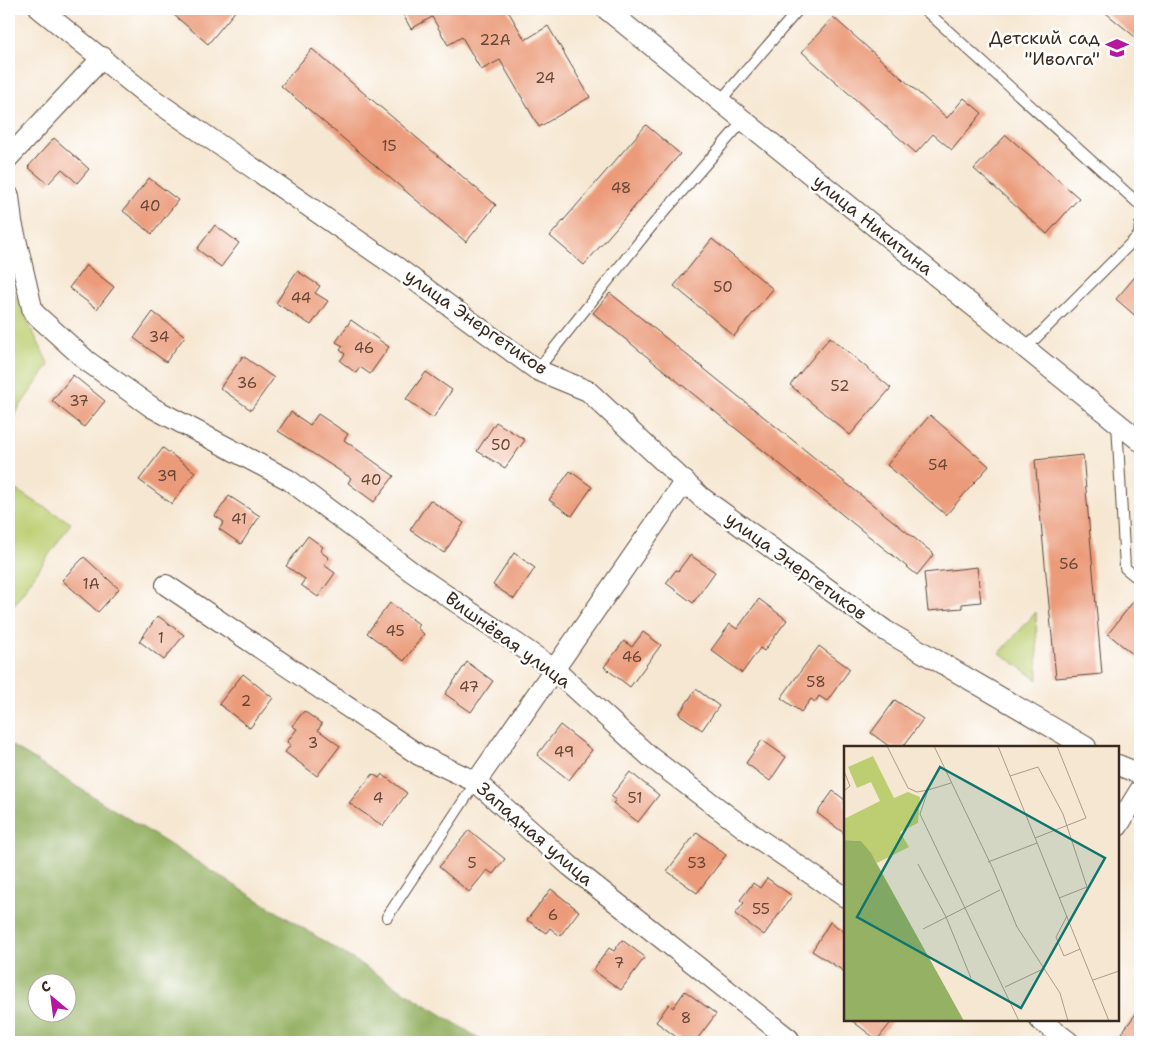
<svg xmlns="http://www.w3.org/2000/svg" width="1149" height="1051" font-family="'Shantell Sans',sans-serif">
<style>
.green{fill:#bcce71;stroke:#7c7c48}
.forest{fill:#95b163;stroke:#686e40;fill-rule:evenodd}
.building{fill:#eb9b7a}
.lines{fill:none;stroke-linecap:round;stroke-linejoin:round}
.lane-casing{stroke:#574639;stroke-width:12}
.street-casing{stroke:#574639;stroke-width:22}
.lane{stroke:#fff;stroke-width:10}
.street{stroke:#fff;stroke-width:20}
.labels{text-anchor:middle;stroke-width:5;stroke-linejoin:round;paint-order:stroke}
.number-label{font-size:15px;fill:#674635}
.poi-label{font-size:18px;fill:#3b2a1e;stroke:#fff;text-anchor:end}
.street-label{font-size:18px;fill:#3b2a1e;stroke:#fff}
.inset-road{fill:none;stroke:#ab9b8a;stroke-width:1}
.view{fill:#0f766e;fill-opacity:0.15;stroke:#0f766e;stroke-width:2.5}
.inset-edge{fill:none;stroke:#3b2a1e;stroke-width:2.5}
</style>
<rect width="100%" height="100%" fill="#fff"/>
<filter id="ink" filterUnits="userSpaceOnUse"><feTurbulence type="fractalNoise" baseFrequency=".02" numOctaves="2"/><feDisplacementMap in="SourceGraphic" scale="10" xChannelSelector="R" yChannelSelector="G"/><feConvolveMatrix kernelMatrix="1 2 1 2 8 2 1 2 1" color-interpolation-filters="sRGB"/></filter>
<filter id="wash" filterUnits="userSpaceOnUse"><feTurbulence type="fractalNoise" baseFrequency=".0096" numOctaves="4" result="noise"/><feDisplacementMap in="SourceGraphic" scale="20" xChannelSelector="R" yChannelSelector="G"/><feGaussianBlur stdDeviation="1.12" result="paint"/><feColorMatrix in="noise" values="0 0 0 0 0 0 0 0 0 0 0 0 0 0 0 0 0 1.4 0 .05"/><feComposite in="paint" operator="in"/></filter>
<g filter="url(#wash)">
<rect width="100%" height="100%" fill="#f6e7d2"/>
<g class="green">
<polygon points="9,282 49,365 9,422"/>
<polygon points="9,486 71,523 9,612"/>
<polygon points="1036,612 1038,680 1000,653"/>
</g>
<path class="forest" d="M9 744 485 1042H9ZM38 984H68V1014H38Z"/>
<g id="blocks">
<g class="building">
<polygon points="167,9 237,9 208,44"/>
<polygon points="400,9 507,9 525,40 548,26 590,97 539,127 500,60 481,70 462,37 448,45 432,17 411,29"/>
<polygon points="1101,9 1140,9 1140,41"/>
<polygon points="833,17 947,118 964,98 982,113 952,150 933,134 916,153 802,52"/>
<polygon points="312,49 496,205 466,242 281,86"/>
<polygon points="646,125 680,154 584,265 550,236"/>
<polygon points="1006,135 1079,198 1047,234 974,169"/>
<polygon points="54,138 89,169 77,183 62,169 48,184 28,167"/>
<polygon points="149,178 178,200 152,234 123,211"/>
<polygon points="215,225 239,243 221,267 197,249"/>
<polygon points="712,239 773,289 734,336 674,286"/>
<polygon points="86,265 114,287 97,309 69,288"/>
<polygon points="297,271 320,286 315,293 328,301 311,325 276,303"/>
<polygon points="1140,271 1140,320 1116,299"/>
<polygon points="610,293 934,554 917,575 593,313"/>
<polygon points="153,312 185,336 166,362 134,338"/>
<polygon points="351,320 389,347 370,374 360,367 356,373 340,361 345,354 340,350 343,346 336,342"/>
<polygon points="830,337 891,388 850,435 790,385"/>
<polygon points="243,356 274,378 251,410 220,388"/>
<polygon points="426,372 452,390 433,418 406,399"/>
<polygon points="73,375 105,401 84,427 52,401"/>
<polygon points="291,412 310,425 318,414 348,434 344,440 394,476 374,502 348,483 351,478 278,431"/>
<polygon points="930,415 989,466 946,515 887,465"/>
<polygon points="496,422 525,440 505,468 477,451"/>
<polygon points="163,448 195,472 172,504 139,480"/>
<polygon points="1083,455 1102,674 1056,678 1035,460"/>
<polygon points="570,471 592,487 572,516 549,500"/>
<polygon points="229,496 260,516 241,544 219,529 224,522 215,516"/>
<polygon points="430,500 464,523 444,553 410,530"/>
<polygon points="308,536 323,547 320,551 329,558 324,565 335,573 318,597 301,585 305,579 286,566"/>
<polygon points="514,553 535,568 514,599 493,585"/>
<polygon points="690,555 715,572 693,603 666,583 676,570 678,571"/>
<polygon points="84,557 119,589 98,612 62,580"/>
<polygon points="977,567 981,602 962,604 962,608 928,611 924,573"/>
<polygon points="1140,593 1140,660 1108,634"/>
<polygon points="759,599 787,620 764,651 760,648 742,673 711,650 730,624 737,629"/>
<polygon points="390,603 419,624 417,628 424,634 404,661 367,633"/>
<polygon points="158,616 184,635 164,660 139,641"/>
<polygon points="643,632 661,645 630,687 604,667 624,641 632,647"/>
<polygon points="819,646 850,669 827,701 819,696 815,702 811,699 801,712 781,698"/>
<polygon points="467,662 493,681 471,712 445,694"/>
<polygon points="243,674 273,698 250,728 219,704"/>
<polygon points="696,689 719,706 702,730 679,714"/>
<polygon points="895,700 923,719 903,747 890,747 871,733"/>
<polygon points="304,711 322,724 318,730 340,746 317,776 285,752 291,745 287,742 297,729 292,726"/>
<polygon points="560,725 592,750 569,780 537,755"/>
<polygon points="762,740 786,757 770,781 746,763"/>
<polygon points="630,772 659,795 638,822 613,803 616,800 611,796"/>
<polygon points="373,774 379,778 382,774 407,793 383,826 349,803"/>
<polygon points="833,791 845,800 845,834 817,813"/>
<polygon points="469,830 505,859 493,874 487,870 469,892 439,867"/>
<polygon points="697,832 726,855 697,893 667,871"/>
<polygon points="767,878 792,896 764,935 735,914 744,903 740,900 753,883 760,888"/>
<polygon points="551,889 579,911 560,936 550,928 546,933 527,920"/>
<polygon points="830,922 845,932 845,972 812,951"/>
<polygon points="622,940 645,957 621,990 593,970 609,948 614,951"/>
<polygon points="685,991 716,1014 695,1042 683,1042 656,1022 669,1004 673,1008"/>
<polygon points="1140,1008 1140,1042 1115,1042"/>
<polygon points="851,1020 893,1020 877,1040"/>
</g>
</g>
</g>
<g filter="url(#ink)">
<use href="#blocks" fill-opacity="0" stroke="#574639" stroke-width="1"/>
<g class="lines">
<defs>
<g id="lane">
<polyline points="924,9 1140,205"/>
<polyline points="720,101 799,9"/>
<polyline points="1026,348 1139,235 1140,225"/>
<polyline points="537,370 651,227 744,120"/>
<polyline points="1117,423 1125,568 1140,580"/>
<polyline points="387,917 476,782"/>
</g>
<g id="street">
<polyline points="40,9 147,95 398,268 537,370 588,391 701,497 886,631 1086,747"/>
<polyline points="606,9 1140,441"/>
<polyline points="9,157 103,57"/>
<polyline points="9,196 12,222 33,312 87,361 153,408 289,480 412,572 554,669 649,756 756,837 845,897"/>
<polyline points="166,585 419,755 476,782 570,866 789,1039"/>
<polyline points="1118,765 1140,774"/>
<polyline points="476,782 685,481"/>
<polyline points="1118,826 1140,790"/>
<polyline points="1040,1020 1069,1042"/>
</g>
</defs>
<use href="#lane" class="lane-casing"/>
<use href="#street" class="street-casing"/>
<use href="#lane" class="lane"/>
<use href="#street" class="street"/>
</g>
</g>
<defs>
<symbol id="school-bare" viewBox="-9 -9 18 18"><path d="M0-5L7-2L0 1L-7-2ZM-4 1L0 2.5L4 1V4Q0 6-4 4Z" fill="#b5179e" stroke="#fff" stroke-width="2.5" paint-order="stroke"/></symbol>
</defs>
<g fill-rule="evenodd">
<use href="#school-bare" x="1101" y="32" width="32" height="32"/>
</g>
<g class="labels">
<g class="number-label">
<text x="495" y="45">22А</text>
<text x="545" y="83">24</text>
<text x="389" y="151">15</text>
<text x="621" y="193">48</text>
<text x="150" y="211">40</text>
<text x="723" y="292">50</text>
<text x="301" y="303">44</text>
<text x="159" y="342">34</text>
<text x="364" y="353">46</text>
<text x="247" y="388">36</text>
<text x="840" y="391">52</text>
<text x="79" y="406">37</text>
<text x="501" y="450">50</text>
<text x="938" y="470">54</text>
<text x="167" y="481">39</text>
<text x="371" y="485">40</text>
<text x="239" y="524">41</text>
<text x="1069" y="569">56</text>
<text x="91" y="589">1А</text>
<text x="395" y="636">45</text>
<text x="161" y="643">1</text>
<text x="632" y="662">46</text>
<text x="816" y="687">58</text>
<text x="469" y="692">47</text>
<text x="246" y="706">2</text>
<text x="313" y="748">3</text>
<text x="564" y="757">49</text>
<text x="378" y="803">4</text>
<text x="635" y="803">51</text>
<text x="472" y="868">5</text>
<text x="697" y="868">53</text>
<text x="761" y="914">55</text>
<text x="553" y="920">6</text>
<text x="619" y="968">7</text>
<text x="686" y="1023">8</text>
</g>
<g class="poi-label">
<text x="1100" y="44">Детский сад<tspan x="1100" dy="21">"Иволга"</tspan></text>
</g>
<g class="street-label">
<text transform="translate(873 225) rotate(39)" y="6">улица Никитина</text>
<text transform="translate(476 322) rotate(35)" y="6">улица Энергетиков</text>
<text transform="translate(796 566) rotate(36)" y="6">улица Энергетиков</text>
<text transform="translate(508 640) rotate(36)" y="6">Вишнёвая улица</text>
<text transform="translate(535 834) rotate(41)" y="6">Западная улица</text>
</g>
</g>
<g transform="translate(844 746)">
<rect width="275" height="275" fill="#f6e7d2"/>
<path d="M29 10 50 52 64 46 76 51 74 77 56 86 65 101 33 117 17 95 0 94V73L36 55 27 36 13 42 4 21Z" fill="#bcce71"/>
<path d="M0 94 17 95 27 107 120 275H0Z" fill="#95b163"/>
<path class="inset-road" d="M43 0 64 42 73 46 84 44M90 0 149 123 173 181 216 247 224 275M154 0 265 275M0 25 6 40 0 45M166 30 194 21 219 68 243 141 215 152M107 37 84 44 76 68 175 275M191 92 242 72 213 0M144 116 193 97M74 118 102 171 127 232M223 170 212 191 220 210 236 203M79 183 156 144M249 234 275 225M161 241 199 223"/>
<path class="view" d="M96 21 261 112 177 262 13 171Z"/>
<rect width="275" height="275" class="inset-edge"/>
</g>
<rect width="1149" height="1051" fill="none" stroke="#fff" stroke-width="30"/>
<g transform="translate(52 998) rotate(331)"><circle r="24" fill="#ffffff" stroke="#b1aaa5"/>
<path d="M0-4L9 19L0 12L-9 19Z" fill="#b5179e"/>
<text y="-8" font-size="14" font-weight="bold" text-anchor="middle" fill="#3b2a1e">С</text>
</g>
</svg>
